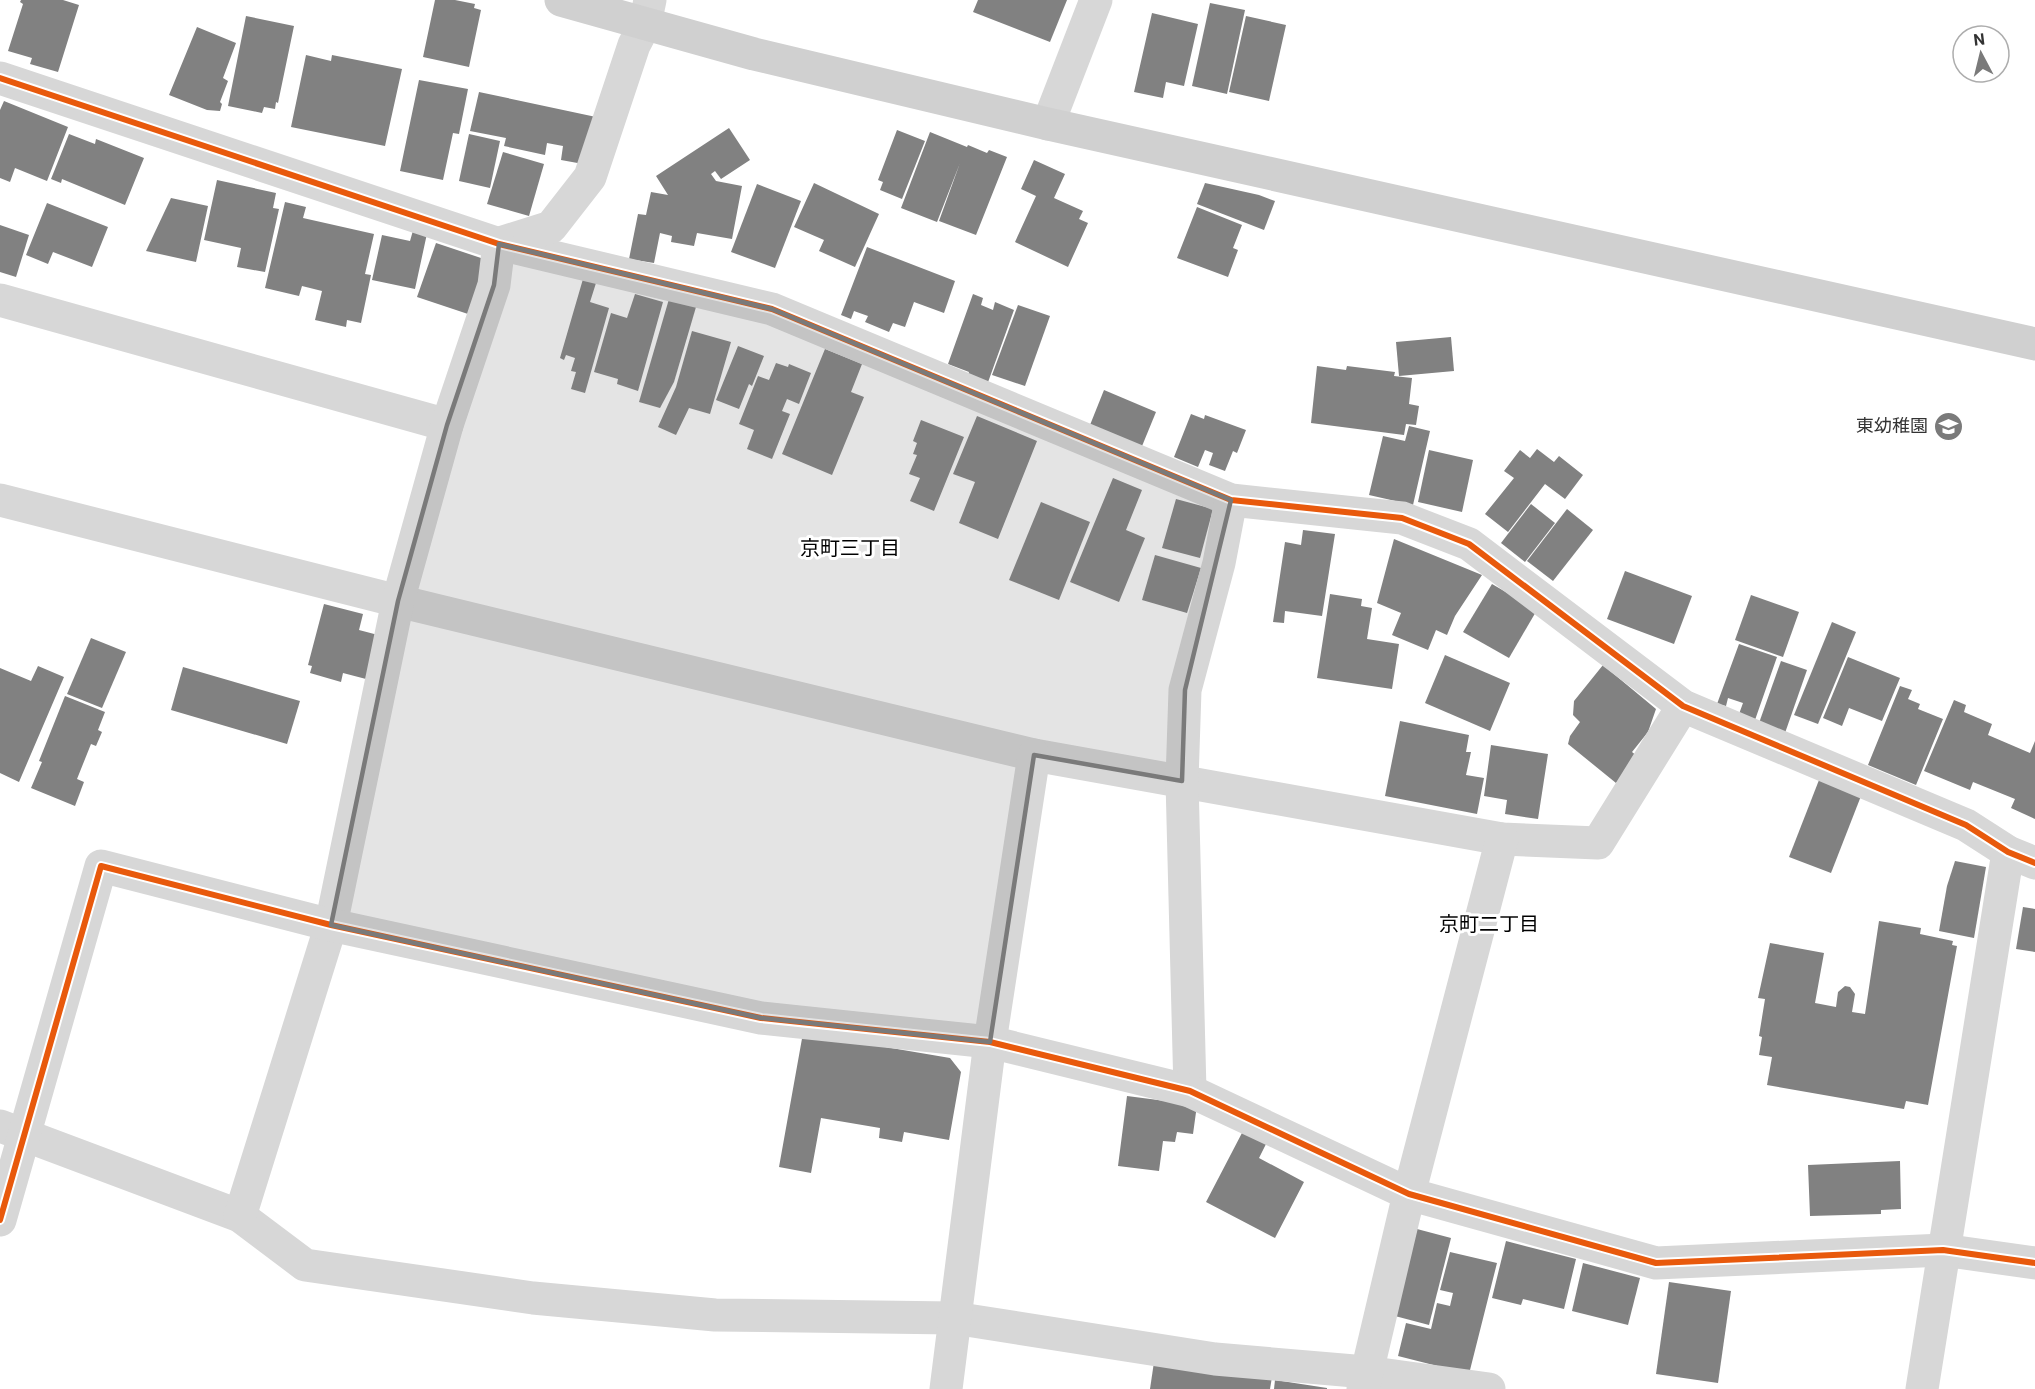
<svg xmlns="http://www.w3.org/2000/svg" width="2035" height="1389" font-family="Roboto,'Noto Sans JP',sans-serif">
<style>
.building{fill:#818181}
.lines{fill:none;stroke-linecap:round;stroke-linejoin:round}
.street{stroke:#d7d7d7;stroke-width:33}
.secondary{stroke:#d0d0d0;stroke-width:33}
.cycleway-casing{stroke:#fff;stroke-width:10}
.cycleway{stroke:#e8590c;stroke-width:6}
.marked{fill:#7a7a7a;fill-opacity:0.2;stroke:#7a7a7a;stroke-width:4.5;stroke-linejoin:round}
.labels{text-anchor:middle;stroke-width:6;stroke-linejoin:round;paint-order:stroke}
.poi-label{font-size:18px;fill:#333;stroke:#fff;text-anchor:end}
.neighbourhood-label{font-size:20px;fill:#000;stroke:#fff}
</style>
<rect width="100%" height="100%" fill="#fff"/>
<g class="building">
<polygon points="21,0 63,0 79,5 58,72 30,64 32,58 8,51 23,4 20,2"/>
<polygon points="435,0 455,0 475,4 474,8 481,10 469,67 423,57"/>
<polygon points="978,0 1067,0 1050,42 973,12"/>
<polygon points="1210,3 1245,10 1227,94 1192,86"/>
<polygon points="1152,13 1198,24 1184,86 1166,82 1163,98 1134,92"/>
<polygon points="246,16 294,26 278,103 276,102 275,109 264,107 262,113 228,106"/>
<polygon points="1246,16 1286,25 1269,101 1229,92"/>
<polygon points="197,27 236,43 223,78 228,81 220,102 222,104 220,111 207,110 169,95"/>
<polygon points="306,55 331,61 332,55 402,69 385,146 291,127"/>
<polygon points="419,80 468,89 459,134 453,133 443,180 400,171"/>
<polygon points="479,92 596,117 583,164 561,160 563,146 547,143 545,155 504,146 506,138 470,131"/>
<polygon points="4,101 68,127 47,181 15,168 10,182 0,178 0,110"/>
<polygon points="729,128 750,160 721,179 715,171 711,174 716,181 742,186 732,239 697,233 694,246 671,242 672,236 660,233 654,263 629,259 638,214 646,215 651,192 668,195 656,176"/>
<polygon points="897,130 925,141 902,199 880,190 883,182 878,180"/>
<polygon points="930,132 967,147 968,145 987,153 989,150 1007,157 976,235 939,221 960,163 937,222 901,208"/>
<polygon points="69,134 95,144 96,139 144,158 125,205 62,179 61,183 51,179"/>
<polygon points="469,134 500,141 490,188 459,181"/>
<polygon points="503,152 544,164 529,216 487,204"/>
<polygon points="1034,160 1065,174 1054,198 1083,211 1079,219 1088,223 1068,267 1015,242 1036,196 1021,189"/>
<polygon points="217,180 276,193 273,208 279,209 265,272 237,267 241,248 204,240"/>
<polygon points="814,183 879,214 855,267 819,251 824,240 794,227"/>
<polygon points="1205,183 1259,195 1275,201 1264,230 1197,204"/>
<polygon points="757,184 801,201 775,268 731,252"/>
<polygon points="171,198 208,206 196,262 146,251"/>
<polygon points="285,202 306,207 303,218 374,234 365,274 371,275 361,323 347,320 346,327 315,320 322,291 302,286 299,296 265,288"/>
<polygon points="47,203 108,227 92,267 53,252 48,264 26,255"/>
<polygon points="1197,207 1242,225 1233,248 1238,250 1228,277 1177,258"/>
<polygon points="0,225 29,235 16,277 0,272"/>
<polygon points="414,227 428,229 415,289 372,280 382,235 410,241"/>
<polygon points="436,243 487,260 468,314 417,297"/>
<polygon points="867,247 955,281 944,313 914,302 905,327 893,323 889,332 865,322 868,316 854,311 851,319 841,315"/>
<polygon points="583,279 596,283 590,302 609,308 585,393 571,389 576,372 571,371 575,358 566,355 564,360 560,358"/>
<polygon points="635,294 663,302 638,391 617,384 618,379 594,372 611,313 627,318"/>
<polygon points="973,294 983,298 981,305 993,310 995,302 1014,310 987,385 967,378 969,372 948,364"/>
<polygon points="669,299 696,307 674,382 660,408 639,402"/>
<polygon points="1018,305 1050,316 1025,386 992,375"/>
<polygon points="692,331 731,342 710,414 689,408 676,435 658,427 676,387"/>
<polygon points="1451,337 1454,371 1399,376 1396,342"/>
<polygon points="738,346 764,356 752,386 749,384 739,409 716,400"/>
<polygon points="825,349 862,364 851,392 864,397 832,475 782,454"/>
<polygon points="776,363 788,367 789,364 811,373 799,404 787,399 782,411 790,414 772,459 747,449 754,430 739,424 758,376 769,380"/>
<polygon points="1317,366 1346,370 1347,366 1395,372 1394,376 1412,378 1409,404 1419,406 1416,425 1406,424 1404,435 1311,423"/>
<polygon points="1104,390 1156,412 1140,451 1088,430"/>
<polygon points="1191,414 1204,419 1205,415 1246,430 1237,453 1233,451 1225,471 1209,465 1213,453 1205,450 1198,467 1174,457"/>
<polygon points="977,416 1037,441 998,539 959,523 975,482 953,474"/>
<polygon points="921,420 964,437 934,511 910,501 920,478 909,474 917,455 913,454 917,443 913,441"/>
<polygon points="1409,426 1430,431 1413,505 1369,495 1383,436 1405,441"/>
<polygon points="1537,449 1554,462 1559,456 1583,475 1565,499 1545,484 1508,532 1485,514 1514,478 1504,471 1520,450 1530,458"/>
<polygon points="1429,450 1473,460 1462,512 1418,502"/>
<polygon points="1113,478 1142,490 1126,530 1145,538 1119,602 1070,582"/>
<polygon points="1176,499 1213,509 1200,558 1162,548"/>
<polygon points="1041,502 1090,522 1059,600 1009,580"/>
<polygon points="1531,504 1555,523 1525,562 1501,543"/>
<polygon points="1567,509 1593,530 1553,581 1527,561"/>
<polygon points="1303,530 1335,534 1322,616 1285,611 1284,623 1273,622 1285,542 1301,545"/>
<polygon points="1394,539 1482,575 1455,616 1447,635 1436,630 1428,650 1392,635 1401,613 1377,603"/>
<polygon points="1155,555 1201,568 1187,613 1142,600"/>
<polygon points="1625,571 1692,596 1674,644 1607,619"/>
<polygon points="1492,584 1537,610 1509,658 1463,632"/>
<polygon points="1330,594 1362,599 1361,606 1372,608 1367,639 1399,644 1392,689 1317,678"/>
<polygon points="1751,595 1799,612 1783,657 1735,640"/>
<polygon points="324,604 363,614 359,630 378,635 366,679 343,673 341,682 310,673 312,666 308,665"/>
<polygon points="1832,622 1856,632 1818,724 1794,715"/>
<polygon points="91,638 126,652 102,708 67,694"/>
<polygon points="1739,644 1777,657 1755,720 1739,714 1743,703 1728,698 1726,706 1717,704"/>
<polygon points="1445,655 1510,683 1490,731 1425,703"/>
<polygon points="1848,657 1900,678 1882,721 1849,708 1842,726 1823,718"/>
<polygon points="1781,661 1807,670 1785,733 1759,723"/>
<polygon points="1603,665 1656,709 1648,732 1632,752 1638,757 1616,783 1568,744 1570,736 1580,722 1573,715 1574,701"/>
<polygon points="38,666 64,677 19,782 0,773 0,668 31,681"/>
<polygon points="183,667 300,701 287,744 171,710"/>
<polygon points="1900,686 1912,690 1908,699 1920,704 1918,709 1943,719 1916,785 1868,765"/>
<polygon points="65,696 105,712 98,730 102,732 96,746 91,744 77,779 84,782 75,806 31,788 42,762 39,761"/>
<polygon points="1954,700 1966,705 1964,712 1992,724 1988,735 2030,753 2035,741 2035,819 2011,808 2015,799 1973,782 1970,790 1924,771"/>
<polygon points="1400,721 1469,735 1466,752 1471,752 1466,775 1484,778 1477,814 1385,796"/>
<polygon points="1491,745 1548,754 1538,819 1505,814 1507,800 1484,796"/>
<polygon points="1819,780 1861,796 1831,873 1789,857"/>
<polygon points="1955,861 1986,867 1974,938 1939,931 1947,886"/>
<polygon points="2023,907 2035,909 2035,952 2016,949"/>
<polygon points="1879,921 1921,928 1920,934 1953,941 1952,945 1957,946 1928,1105 1906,1101 1904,1109 1767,1085 1772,1057 1759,1055 1762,1037 1759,1036 1765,999 1758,998 1770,943 1824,953 1815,1003 1836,1007 1838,992 1845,986 1850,987 1855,994 1852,1012 1865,1014"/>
<polygon points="803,1033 950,1058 961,1072 949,1140 904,1132 902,1142 879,1138 880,1128 821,1118 811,1173 779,1167"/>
<polygon points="1127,1096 1197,1105 1193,1134 1177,1132 1175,1142 1163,1141 1159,1171 1118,1166"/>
<polygon points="1243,1131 1266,1144 1259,1158 1304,1182 1275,1238 1206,1202"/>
<polygon points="1900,1161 1901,1209 1881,1210 1881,1214 1810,1216 1808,1165"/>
<polygon points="1417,1229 1451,1238 1429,1325 1395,1316"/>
<polygon points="1506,1241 1576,1259 1564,1309 1523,1299 1521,1305 1492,1298"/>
<polygon points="1450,1252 1497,1263 1469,1374 1398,1356 1406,1323 1431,1329 1437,1303 1450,1306 1453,1293 1440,1290"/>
<polygon points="1583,1263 1640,1278 1628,1325 1572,1311"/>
<polygon points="1669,1282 1731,1291 1718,1383 1656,1374"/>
<polygon points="1154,1362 1272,1377 1270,1389 1150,1389"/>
<polygon points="1275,1380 1327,1388 1327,1389 1274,1389"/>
</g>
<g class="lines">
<g class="street">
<polyline points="0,78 499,244 772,309 1231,500 1402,518 1469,544 1683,706 1966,825 2008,852 2035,863"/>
<polyline points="1048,124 1096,0"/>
<polyline points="500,243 551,227 590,177 634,45 645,24 650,0"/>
<polyline points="0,300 447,425"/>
<polyline points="0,500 398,601 1034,755 1502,839 1598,843 1683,706"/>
<polyline points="1190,1091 1182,781 1185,690 1219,563 1231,500"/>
<polyline points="0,1126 240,1216 305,1265 533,1298 715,1315 954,1318 1215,1359 1366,1372 1489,1389"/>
<polyline points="240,1216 331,925 398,601 447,425 494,285 499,244"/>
<polyline points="0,1220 101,866 331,925 761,1018 990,1042 1190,1091 1409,1194 1656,1263 1943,1250 2035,1263"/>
<polyline points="946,1389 990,1042 1034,755"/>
<polyline points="1363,1389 1409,1194 1502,839"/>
<polyline points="1922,1389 2008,852"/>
</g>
<polyline class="secondary" points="561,0 754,54 1048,124 2035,344"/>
<defs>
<g id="cycleway">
<polyline points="0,78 499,244 772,309 1231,500 1402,518 1469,544 1683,706 1966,825 2008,852 2035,863"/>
<polyline points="0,1220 101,866 331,925 761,1018 990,1042 1190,1091 1409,1194 1656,1263 1943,1250 2035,1263"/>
</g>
</defs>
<use href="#cycleway" class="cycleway-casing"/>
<use href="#cycleway" class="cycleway"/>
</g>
<path class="marked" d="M499 244 772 309 1231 500 1185 690 1182 781 1034 755 990 1042 761 1018 331 925 398 601 447 425 494 285Z"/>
<defs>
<symbol id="school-disc" viewBox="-11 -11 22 22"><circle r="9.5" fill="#7a7a7a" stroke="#fff"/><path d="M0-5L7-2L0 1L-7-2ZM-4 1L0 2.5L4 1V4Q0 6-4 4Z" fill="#fff"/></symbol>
</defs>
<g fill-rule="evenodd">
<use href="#school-disc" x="1932" y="410" width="33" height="33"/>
</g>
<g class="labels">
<g class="poi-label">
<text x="1928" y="432">東幼稚園</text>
</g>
<g class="neighbourhood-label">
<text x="850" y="555">京町三丁目</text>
<text x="1489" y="931">京町二丁目</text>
</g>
</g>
<g transform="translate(1981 54) rotate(353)"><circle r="28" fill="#ffffff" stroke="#adadad" stroke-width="1.5"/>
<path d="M0-4.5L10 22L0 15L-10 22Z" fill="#7a7a7a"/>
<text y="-9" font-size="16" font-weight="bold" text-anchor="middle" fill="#333333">N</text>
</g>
</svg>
